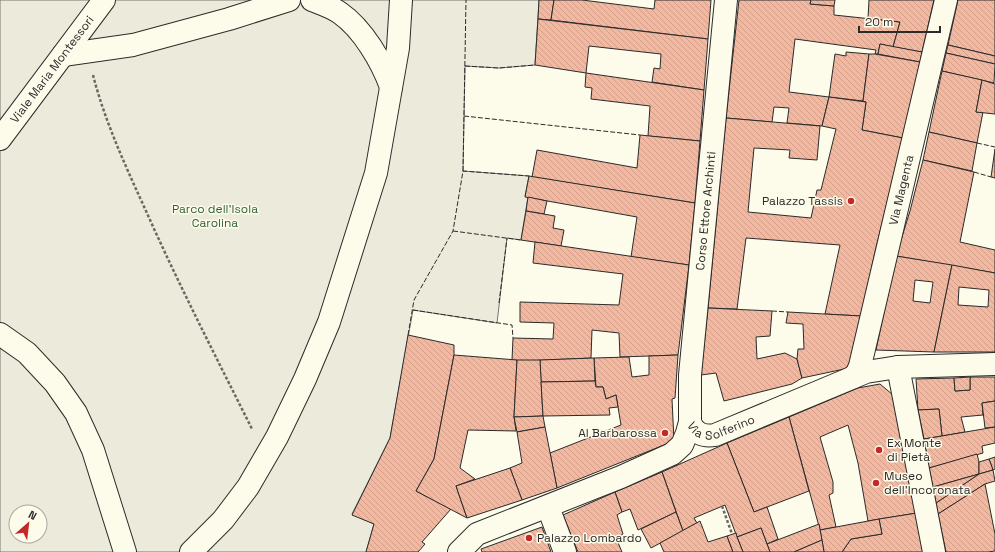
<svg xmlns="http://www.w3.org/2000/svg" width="995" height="552" font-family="'Space Grotesk',sans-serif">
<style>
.green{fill:#ecebdb;stroke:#74746e;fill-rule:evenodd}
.building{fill:url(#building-back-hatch);stroke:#2b2b2b;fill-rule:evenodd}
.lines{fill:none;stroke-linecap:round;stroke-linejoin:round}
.street-casing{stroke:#2b2b2b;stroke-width:24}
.path{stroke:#6a6964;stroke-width:2.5;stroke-dasharray:3 2;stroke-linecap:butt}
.street{stroke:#fdfbea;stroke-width:22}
.fence{stroke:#2b2b2b;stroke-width:1;stroke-dasharray:5 2;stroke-linecap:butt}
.poi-dot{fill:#c62828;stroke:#fdfbea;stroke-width:1.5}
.labels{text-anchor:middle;stroke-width:3;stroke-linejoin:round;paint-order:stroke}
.street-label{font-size:12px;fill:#2b2b2b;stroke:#fdfbea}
.poi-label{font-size:12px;fill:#2b2b2b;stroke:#fdfbea;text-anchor:start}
.park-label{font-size:12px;fill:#34623c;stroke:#fdfbea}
</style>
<defs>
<pattern id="building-back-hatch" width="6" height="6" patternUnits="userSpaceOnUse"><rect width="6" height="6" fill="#f2b8a0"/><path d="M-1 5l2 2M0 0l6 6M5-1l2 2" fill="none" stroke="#d09e8a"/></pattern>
</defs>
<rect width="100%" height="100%" fill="#fdfbea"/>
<path class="green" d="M0 0H539L535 65 499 68 465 66 463 171 529 176 525 196 528 197 521 240 507 238 497 323 413 310 390 438 352 514 374 524 366 552H0ZM16 512H40V536H16Z"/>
<g class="building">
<polygon points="539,0 554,0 551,20 538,19"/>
<polygon points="554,0 582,0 654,9 655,0 711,0 708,39 551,20"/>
<polygon points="739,0 811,0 810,4 834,6 834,15 900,22 893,47 880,44 878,54 875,54 876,50 795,39 789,92 829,97 835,54 846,56 846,52 869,54 863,101 829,97 822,126 787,123 789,108 774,107 772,122 726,118"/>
<polygon points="811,0 835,0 834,6 810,4"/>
<polygon points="869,0 934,0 922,52 893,47 900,22 868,18"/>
<polygon points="958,0 995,0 995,56 948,45"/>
<polygon points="538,19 708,39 704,90 652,82 654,68 660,69 661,54 589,46 586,73 535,65"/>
<polygon points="880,44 922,52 920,62 878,54"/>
<polygon points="948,45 995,56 995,64 946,53"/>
<polygon points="946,53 995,64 994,83 942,71"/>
<polygon points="869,54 875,54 920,62 903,138 862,130 866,102 863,101"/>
<polygon points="942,71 982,80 976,112 983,112 977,143 929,132"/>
<polygon points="586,73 704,90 700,141 648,136 650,106 591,99 592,88 585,87"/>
<polygon points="982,80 995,84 995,114 976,112"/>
<polygon points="829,97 866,102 862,130 903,138 876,248 861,316 825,314 840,245 746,238 737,309 708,308 726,118 820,126 817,160 789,158 790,150 754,148 748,212 811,218 817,190 821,190 836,129 822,126"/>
<polygon points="929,132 977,143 972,171 923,160"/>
<polygon points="640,135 700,141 695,203 532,177 537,150 637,168"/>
<polygon points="995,149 995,178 991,177"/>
<polygon points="923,160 974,172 960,242 995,250 995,273 896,256 910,211"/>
<polygon points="529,176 695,203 689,265 631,257 637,217 525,197"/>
<polygon points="528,197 547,201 544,214 526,211"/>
<polygon points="526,211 555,216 553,228 564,230 561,246 521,240"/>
<polygon points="535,242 689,265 678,355 620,357 619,333 592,330 591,358 524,361 512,360 513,338 553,339 554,323 520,322 520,302 619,305 623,274 533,263"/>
<path d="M896 256 952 265 934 352 876 350ZM915 280 933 282 930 303 913 301Z"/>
<path d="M952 265 995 273V352H934ZM959 287 989 290 988 307 958 305Z"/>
<polygon points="708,308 772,311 770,336 756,337 757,359 785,353 797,359 802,378 792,384 724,401 716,373 701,375"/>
<polygon points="788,312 861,316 849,368 802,378 797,359 798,349 804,349 803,324 786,323"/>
<polygon points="408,335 454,345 454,355 434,459 416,491 451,509 422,542 425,544 418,552 366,552 374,524 352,515 390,438"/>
<polygon points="454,355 517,360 514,417 516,431 468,430 460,468 475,479 456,486 467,518 416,491 434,459"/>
<polygon points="678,355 675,398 672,399 674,441 557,488 550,453 621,425 616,395 606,399 603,387 596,387 594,358 629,357 632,377 649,375 649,356"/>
<polygon points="594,358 595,381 541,382 540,360"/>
<polygon points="517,360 540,360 543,416 514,417"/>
<polygon points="970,377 995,377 995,401 982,403 983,415 961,417 965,432 942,436 939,409 918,410 916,379 954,378 955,391 970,390"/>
<polygon points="970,377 970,390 955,391 954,378"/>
<polygon points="595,381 596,387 603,387 606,399 616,395 618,407 609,408 610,415 543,416 541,382"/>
<polygon points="880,384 893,395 917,513 868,521 858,463 848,425 820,437 833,482 833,493 829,495 836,527 820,530 789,417 858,388"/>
<polygon points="995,401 995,427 985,428 982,403"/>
<polygon points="939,409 942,436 924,439 918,410"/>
<polygon points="543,416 545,427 517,432 514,417"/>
<polygon points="789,417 809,491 754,512 727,443"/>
<polygon points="545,427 557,488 522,500 510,468 522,463 517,432"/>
<polygon points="995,427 995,443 982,446 983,453 929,468 924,439"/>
<polygon points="727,443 754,512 767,507 778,539 767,544 761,528 737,537 725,505 694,518 697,523 683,531 662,472"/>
<polygon points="977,454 979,462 979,474 933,487 929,468"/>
<polygon points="995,457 995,469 993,470 989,459"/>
<polygon points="989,459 993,470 979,474 979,462"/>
<polygon points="510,468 522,500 467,518 456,486"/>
<polygon points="993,470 995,481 985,484 938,514 936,503 979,474"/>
<polygon points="662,472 676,512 638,530 630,509 622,512 615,492"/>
<polygon points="979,474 936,503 933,487"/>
<polygon points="985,484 995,534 995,551 988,552 946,552 938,514"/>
<polygon points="615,492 622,512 617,515 623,534 616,538 622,552 578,552 563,515"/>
<polygon points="676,512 683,531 651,548 641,529"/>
<polygon points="917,513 925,552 842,552 851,539 882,534 879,519"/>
<polygon points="879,519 882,534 851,539 842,552 824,552 820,530"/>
<polygon points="700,521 708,542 727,536 733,552 664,552 660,543"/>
<polygon points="819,524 822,540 794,552 770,552 767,544"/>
<polygon points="542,527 551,552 482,552 481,549"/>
<polygon points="761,528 770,552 743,552 737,537"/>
<polygon points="736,533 737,537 743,552 733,552 727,536"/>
<polygon points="822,540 824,552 794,552"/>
</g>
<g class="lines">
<defs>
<g id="street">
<path d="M312 0C322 4 332 7 340 13 363 29 382 62 391 87"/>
<polyline points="63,55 133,45 229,19 289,0"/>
<path id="s1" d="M0 139 104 0"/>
<polyline points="0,334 27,353 55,383 76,413 93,450 125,552"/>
<polyline points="898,367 934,552"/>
<path id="s2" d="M853 377 857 373 860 366 946 0"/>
<path id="s3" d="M690 422C694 433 703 437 715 435L866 372 898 367 995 364"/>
<polyline points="548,507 565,552"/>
<polyline points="191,552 223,520 248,487 277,437 305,379 329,322 376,173 398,48 401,0"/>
<path id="s4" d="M459 552 477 534 621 477 672 454 682 445 687 433 690 422V375L726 0"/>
</g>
</defs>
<use href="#street" class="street-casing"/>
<g class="path">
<path d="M93 75C105 122 126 167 146 211 179 285 216 357 252 429"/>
<polyline points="722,506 732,534"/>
</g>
<use href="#street" class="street"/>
<g class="fence">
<polyline points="465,66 499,68 535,65"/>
<polyline points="464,116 640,135"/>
<polyline points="977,143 995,147"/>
<polyline points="463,171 466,0"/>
<polyline points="974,172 991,177"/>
<polyline points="453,231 521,240"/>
<polyline points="499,303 507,238"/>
<polyline points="413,310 512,325 513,338"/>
<polyline points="772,311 788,312"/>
<polyline points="408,335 414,300 453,231 463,171 529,176"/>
</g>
</g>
<g class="poi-dot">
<circle cx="851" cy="201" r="4"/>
<circle cx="665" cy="433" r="4"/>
<circle cx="879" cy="450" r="4"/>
<circle cx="876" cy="483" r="4"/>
<circle cx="529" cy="538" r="4"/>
</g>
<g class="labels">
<g class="street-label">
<text dy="4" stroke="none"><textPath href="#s1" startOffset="87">Viale Maria Montessori</textPath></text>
<text dy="4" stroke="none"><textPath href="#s2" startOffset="194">Via Magenta</textPath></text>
<text dy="4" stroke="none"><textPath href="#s4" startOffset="486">Corso Ettore Archinti</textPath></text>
<text dy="4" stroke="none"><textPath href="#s3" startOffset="37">Via Solferino</textPath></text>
</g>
<g class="poi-label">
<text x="843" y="205" text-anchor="end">Palazzo Tassis</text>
<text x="657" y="437" text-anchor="end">Al Barbarossa</text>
<text x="887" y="447">Ex Monte<tspan x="887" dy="14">di Pietà</tspan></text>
<text x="884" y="480">Museo<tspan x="884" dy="14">dell'Incoronata</tspan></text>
<text x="537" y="542">Palazzo Lombardo</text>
</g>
<g class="park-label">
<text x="215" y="213">Parco dell'Isola<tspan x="215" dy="14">Carolina</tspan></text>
</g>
</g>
<g transform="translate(28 524) rotate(28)"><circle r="19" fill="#fdfbea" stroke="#a9a89e"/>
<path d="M0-3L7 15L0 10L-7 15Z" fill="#c62828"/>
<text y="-6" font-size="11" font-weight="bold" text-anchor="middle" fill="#2b2b2b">N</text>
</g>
<path d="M859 26v6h81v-6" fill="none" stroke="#2b2b2b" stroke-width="2"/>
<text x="865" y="26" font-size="12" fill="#2b2b2b" stroke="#fdfbea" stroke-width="3" paint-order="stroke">20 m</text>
</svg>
